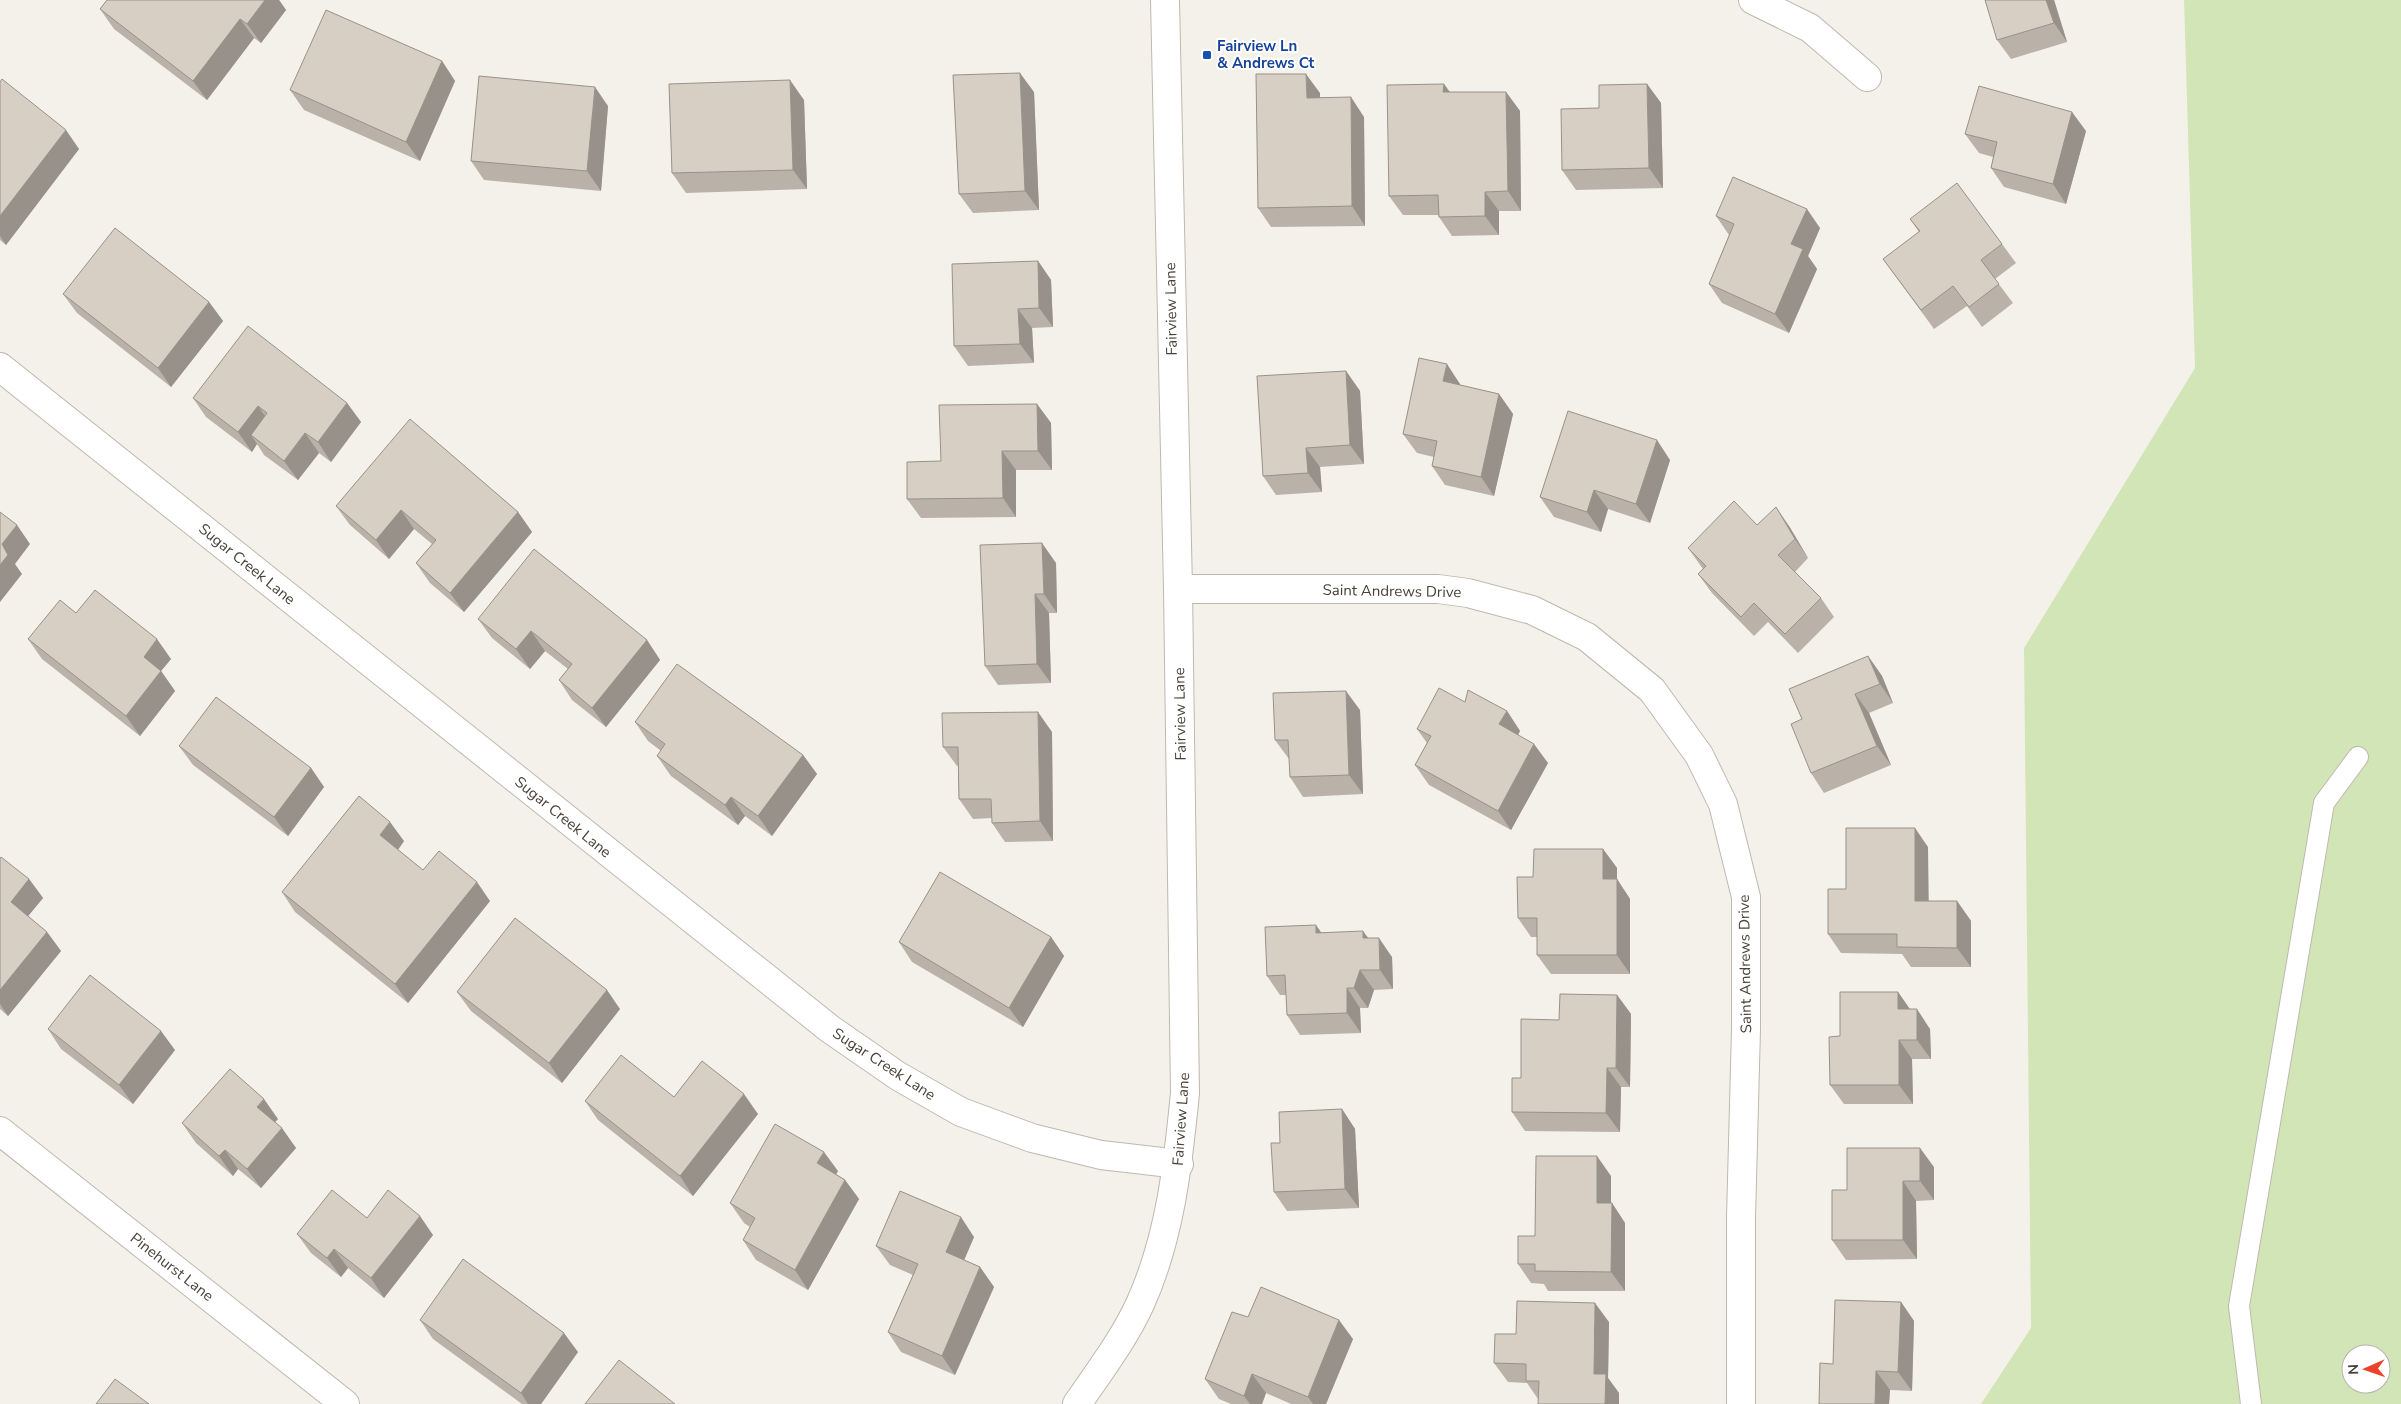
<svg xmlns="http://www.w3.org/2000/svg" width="2401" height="1404" font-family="'Nunito Sans',sans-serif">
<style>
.grass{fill:#d2e5b7;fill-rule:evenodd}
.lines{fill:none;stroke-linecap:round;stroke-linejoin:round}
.lane-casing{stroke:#bfb8ae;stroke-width:22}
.street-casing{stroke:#bfb8ae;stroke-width:30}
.lane{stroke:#fff;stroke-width:20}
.street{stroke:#fff;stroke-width:28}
.wall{fill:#bab2a9}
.shaded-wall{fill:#979189}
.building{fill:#d8cfc4;stroke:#979189}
.transit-dot{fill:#1a4fb4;stroke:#fff;stroke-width:2}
.labels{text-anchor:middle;stroke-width:4;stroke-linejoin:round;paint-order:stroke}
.transit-label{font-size:15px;font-weight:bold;fill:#164399;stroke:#fff;text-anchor:start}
.street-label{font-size:15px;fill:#484139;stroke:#fff}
</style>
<rect width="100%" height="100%" fill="#f4f1eb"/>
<path class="grass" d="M2184 0H2401V1404H1981L2031 1328 2024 648 2195 368ZM2351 1354H2381V1384H2351Z"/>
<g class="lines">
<defs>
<polyline id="lane" points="2251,1404 2239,1306 2324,803 2358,757"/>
<g id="street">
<polyline points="1753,0 1810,28 1867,77"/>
<polyline points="0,367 830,1029 898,1076 961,1112 1032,1138 1101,1155 1179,1164"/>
<polyline points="1178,589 1438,589 1468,593 1532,610 1587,637 1652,690 1699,755 1723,804 1746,897 1746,1029 1741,1218 1741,1404"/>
<polyline points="0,1131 345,1404"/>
<path d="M1077 1404C1099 1372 1124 1339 1140 1304 1170 1238 1178 1165 1185 1093L1178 589 1165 0"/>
</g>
</defs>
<use href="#lane" class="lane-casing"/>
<use href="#street" class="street-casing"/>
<use href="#lane" class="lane"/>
<use href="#street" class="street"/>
</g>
<g class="wall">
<polygon points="107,0 279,0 286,10 261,43 254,38 207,100 114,29 100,9"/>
<polygon points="1985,0 2054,0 2067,42 2011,59 1997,40"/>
<polygon points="442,61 455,81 420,161 304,110 290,90"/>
<polygon points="0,82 79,149 6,245 0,240"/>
<polygon points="1444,84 1450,92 1506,92 1520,111 1521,211 1499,211 1499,235 1452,236 1439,217 1438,215 1403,215 1389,196"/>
<polygon points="1647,84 1661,103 1663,188 1576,190 1562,170 1599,108"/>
<polygon points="1034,92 1039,210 973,213 959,194"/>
<polygon points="1320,93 1320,97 1364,117 1365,226 1271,227 1258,208"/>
<polygon points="804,100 807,189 686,193 672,173"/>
<polygon points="608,106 601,191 484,180 471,161"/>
<polygon points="2086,131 2066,204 2004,187 1991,168 1993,157 1979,153 1965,134"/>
<polygon points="1716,216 1820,228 1808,256 1817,269 1789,333 1722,303 1709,284 1729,235"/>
<polygon points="1910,219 2002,244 2016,263 1995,279 2013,303 1982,327 1967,306 1934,329 1883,259 1919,232"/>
<polygon points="1038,261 1051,280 1053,327 1032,328 1034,363 968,366 954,346"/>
<polygon points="63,294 209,302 223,321 171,387 77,313"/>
<polygon points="1346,371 1360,391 1364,464 1320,467 1322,492 1276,495 1263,476"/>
<polygon points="1460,384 1460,385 1499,394 1513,414 1494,496 1445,485 1432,466 1434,457 1417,453 1403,434"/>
<polygon points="193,398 347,403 361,422 331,462 319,453 298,480 264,455 257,444 252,452 206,417"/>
<polygon points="1037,404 1051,423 1052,470 1016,470 1016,517 921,518 907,499 941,461"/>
<polygon points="1670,460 1650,523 1608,509 1601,532 1554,517 1540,497"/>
<polygon points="336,506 518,512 532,532 464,612 430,583 416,563 432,544 414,529 389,559 350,525"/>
<polygon points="1757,525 1789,526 1808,558 1795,572 1821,598 1834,617 1798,653 1768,622 1754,636 1712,593 1698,574 1703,569 1688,548"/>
<polygon points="1056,563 1057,613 1049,613 1051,683 998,685 985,666"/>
<polygon points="76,613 171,659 161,671 175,691 140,736 42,659 28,639"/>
<polygon points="478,619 647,640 660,660 606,727 572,700 559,680 568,669 545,651 530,669 492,638"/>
<polygon points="1868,656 1882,676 1893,703 1869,713 1891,765 1824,793 1811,773 1802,719"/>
<polygon points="1465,702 1507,711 1520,731 1518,735 1548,763 1511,830 1429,785 1415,765 1427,743 1417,729"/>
<polygon points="1360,710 1363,794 1303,797 1290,777 1289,759 1275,740"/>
<polygon points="635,722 803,755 817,774 772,836 745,816 738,825 671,776 657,756 661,751 648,741"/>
<polygon points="1052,732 1053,841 1005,842 992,823 992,818 973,819 959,799 958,766 957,766 943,747"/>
<polygon points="179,746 311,768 324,787 288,836 193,765"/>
<polygon points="404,841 398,850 423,870 490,901 408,1003 295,912 282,892"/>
<polygon points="1928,847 1928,901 1957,901 1971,921 1971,967 1911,967 1902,954 1841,953 1828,934 1846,889"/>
<polygon points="1603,849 1617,868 1617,879 1630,899 1630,974 1551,974 1537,955 1537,937 1531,937 1518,918 1533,877"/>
<polygon points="0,859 29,879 43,898 28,916 47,932 61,951 8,1016 0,1009"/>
<polygon points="1321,932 1368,938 1392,957 1393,989 1374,990 1368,1008 1360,1008 1361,1033 1300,1035 1287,1015 1286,995 1280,995 1267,976"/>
<polygon points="1051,937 1064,956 1023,1027 912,962 899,942"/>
<polygon points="457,992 620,1009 562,1083 471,1011"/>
<polygon points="1898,992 1910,1009 1930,1029 1931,1059 1912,1059 1913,1104 1844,1104 1830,1085 1840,1036"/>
<polygon points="1617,995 1631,1014 1630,1087 1621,1087 1620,1132 1525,1131 1512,1112 1521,1078 1559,1020"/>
<polygon points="48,1029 175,1050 133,1104 61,1049"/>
<polygon points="674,1097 758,1114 693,1196 598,1120 585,1101"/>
<polygon points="1342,1109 1355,1129 1359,1208 1287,1211 1274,1192 1280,1143"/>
<polygon points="278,1119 275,1122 296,1148 261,1188 238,1169 233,1176 196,1143 182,1123"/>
<polygon points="1934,1167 1934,1200 1916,1201 1917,1259 1846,1260 1832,1240 1847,1190"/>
<polygon points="838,1171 836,1174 845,1180 859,1199 808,1290 756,1260 743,1240 750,1227 744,1223 730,1203"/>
<polygon points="1611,1176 1611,1203 1612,1203 1625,1223 1625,1291 1548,1291 1544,1284 1531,1283 1518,1264 1535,1236"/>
<polygon points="367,1218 433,1235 384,1298 348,1268 341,1277 311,1253 297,1234"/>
<polygon points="974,1237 964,1260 980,1267 994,1287 955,1375 901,1352 888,1332 913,1275 890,1265 876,1246"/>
<polygon points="1901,1302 1914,1321 1912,1391 1890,1390 1889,1404 1819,1404 1833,1364"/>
<polygon points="1248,1317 1353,1339 1326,1404 1291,1404 1266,1393 1262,1404 1231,1404 1219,1399 1205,1379"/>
<polygon points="420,1320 578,1352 541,1404 522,1404 433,1339"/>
<polygon points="1609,1322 1608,1378 1619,1393 1538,1399 1527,1383 1508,1382 1494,1363 1516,1334"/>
</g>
<g class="shaded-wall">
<polygon points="265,0 279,0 286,10 261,43 247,24"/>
<polygon points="2046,0 2054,0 2067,42 2054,23"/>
<polygon points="240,19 254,38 207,100 193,81"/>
<polygon points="442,61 455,81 420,161 406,142"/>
<polygon points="1020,73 1034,92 1039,210 1025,191"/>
<polygon points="1306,74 1320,93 1320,117 1307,98"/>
<polygon points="790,80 804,100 807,189 793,170"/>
<polygon points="1444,84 1457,103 1443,92"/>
<polygon points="1647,84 1661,103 1663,188 1649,168"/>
<polygon points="595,87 608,106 601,191 587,171"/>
<polygon points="1506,92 1520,111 1521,211 1508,191"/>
<polygon points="1351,97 1364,117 1365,226 1352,206"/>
<polygon points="2072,112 2086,131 2066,204 2053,184"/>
<polygon points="66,130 79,149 6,245 0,236 0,216"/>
<polygon points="1485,192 1499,211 1499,235 1485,216"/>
<polygon points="1807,209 1820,228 1808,256 1817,269 1789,333 1775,314 1791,244"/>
<polygon points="1038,261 1051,280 1053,327 1039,308"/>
<polygon points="209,302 223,321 171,387 158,368"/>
<polygon points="1018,309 1032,328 1034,363 1020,344"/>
<polygon points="1447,364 1460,384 1456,401 1443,381"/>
<polygon points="1346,371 1360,391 1364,464 1350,445"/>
<polygon points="1499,394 1513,414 1494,496 1481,477"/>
<polygon points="347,403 361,422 331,462 318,442"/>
<polygon points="1037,404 1051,423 1052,470 1038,451"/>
<polygon points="258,406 272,426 251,435 257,444 252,452 238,432"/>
<polygon points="305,433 319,453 298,480 284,461"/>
<polygon points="1657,440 1670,460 1650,523 1636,504"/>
<polygon points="1306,448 1320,467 1322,492 1308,473"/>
<polygon points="1002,451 1016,470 1016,517 1003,498"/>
<polygon points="1594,490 1608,509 1601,532 1587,512"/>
<polygon points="1776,507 1789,526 1808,558 1795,539"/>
<polygon points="401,510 414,529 389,559 376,540"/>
<polygon points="518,512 532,532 464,612 450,593"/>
<polygon points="17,525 30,544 15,564 22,574 0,602 0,565 2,544"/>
<polygon points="1042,543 1056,563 1057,613 1044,594"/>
<polygon points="1035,594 1049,613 1051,683 1037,664"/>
<polygon points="531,631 545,651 530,669 516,649"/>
<polygon points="157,639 171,659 161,671 175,691 140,736 126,716 144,657"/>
<polygon points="647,640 660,660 606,727 592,708"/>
<polygon points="1868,656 1882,676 1893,703 1880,684"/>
<polygon points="1346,691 1360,710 1363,794 1349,775"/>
<polygon points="1855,694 1869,713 1891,765 1877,746"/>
<polygon points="1507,711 1520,731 1513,744 1499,724"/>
<polygon points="1038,712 1052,732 1053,841 1040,821"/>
<polygon points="1534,744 1548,763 1511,830 1498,811"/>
<polygon points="803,755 817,774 772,836 758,816"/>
<polygon points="311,768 324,787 288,836 274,817"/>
<polygon points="731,797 745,816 738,825 725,805"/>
<polygon points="390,822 404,841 394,855 380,835"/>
<polygon points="1915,828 1928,847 1929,921 1915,901"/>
<polygon points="1603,849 1617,868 1617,885 1617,879 1630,899 1630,974 1617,955 1603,879"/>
<polygon points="29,879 43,898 24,921 11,902"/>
<polygon points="477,882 490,901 408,1003 395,984"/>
<polygon points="1957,901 1971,921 1971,967 1957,948"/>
<polygon points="1316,925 1330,945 1316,933"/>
<polygon points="1363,931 1377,950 1363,938"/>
<polygon points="47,932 61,951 8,1016 0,1004 0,990"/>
<polygon points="1051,937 1064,956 1023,1027 1009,1008"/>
<polygon points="1379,938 1392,957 1393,989 1380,970"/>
<polygon points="1360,970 1374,990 1368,1008 1354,988"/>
<polygon points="1347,988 1360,1008 1361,1033 1347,1013"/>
<polygon points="607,990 620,1009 562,1083 549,1063"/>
<polygon points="1898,992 1911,1011 1898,1009"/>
<polygon points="1617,995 1631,1014 1630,1087 1616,1068"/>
<polygon points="1917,1009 1930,1029 1931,1059 1917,1040"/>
<polygon points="161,1031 175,1050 133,1104 119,1085"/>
<polygon points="1899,1040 1912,1059 1913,1104 1899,1085"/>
<polygon points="1607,1068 1621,1087 1620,1132 1606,1113"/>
<polygon points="744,1094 758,1114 693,1196 680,1176"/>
<polygon points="264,1099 278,1119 271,1126 257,1107"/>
<polygon points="1342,1109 1355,1129 1359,1208 1345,1189"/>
<polygon points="282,1128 296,1148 261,1188 247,1169"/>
<polygon points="1920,1148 1934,1167 1934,1200 1920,1181"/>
<polygon points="225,1150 238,1169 233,1176 219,1156"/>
<polygon points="824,1152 838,1171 831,1183 817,1163"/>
<polygon points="1597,1156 1611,1176 1611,1223 1597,1203"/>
<polygon points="845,1180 859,1199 808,1290 795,1270"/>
<polygon points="1903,1181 1916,1201 1917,1259 1903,1240"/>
<polygon points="1612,1203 1625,1223 1625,1291 1611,1272"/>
<polygon points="420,1216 433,1235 384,1298 371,1278"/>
<polygon points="961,1217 974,1237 959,1272 946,1252"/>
<polygon points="334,1249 348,1268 341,1277 327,1258"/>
<polygon points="980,1267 994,1287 955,1375 942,1356"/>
<polygon points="1901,1302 1914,1321 1912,1391 1898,1372"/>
<polygon points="1595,1303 1609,1322 1608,1378 1619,1393 1619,1404 1605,1404 1594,1374"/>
<polygon points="1339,1320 1353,1339 1326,1404 1313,1404 1308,1397"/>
<polygon points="564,1333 578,1352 541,1404 528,1404 521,1393"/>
<polygon points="1876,1371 1890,1390 1889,1404 1875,1404"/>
<polygon points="1252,1374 1266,1393 1262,1404 1250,1404 1244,1396"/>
</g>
<g class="building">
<polygon points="107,0 265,0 247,24 240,19 193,81 100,9"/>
<polygon points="1985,0 2046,0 2054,23 1997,40"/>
<polygon points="326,10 442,61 406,142 290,90"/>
<polygon points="1020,73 1025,191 959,194 953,75"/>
<polygon points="1256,74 1306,74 1307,98 1351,97 1352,206 1258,208"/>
<polygon points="479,76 595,87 587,171 471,161"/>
<polygon points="2,79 66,130 0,216 0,82"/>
<polygon points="790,80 793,170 672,173 669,84"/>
<polygon points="1444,84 1443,92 1506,92 1508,191 1485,192 1485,216 1439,217 1438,195 1389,196 1387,85"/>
<polygon points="1647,84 1649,168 1562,170 1561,109 1599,108 1599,85"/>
<polygon points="1979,86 2072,112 2053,184 1991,168 1997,142 1965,134"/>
<polygon points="1733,177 1807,209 1791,244 1803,249 1775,314 1709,284 1734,224 1716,216"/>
<polygon points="1957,183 2002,244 1981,260 1999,284 1969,307 1953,286 1921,310 1883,259 1920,231 1910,219"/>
<polygon points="115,228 209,302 158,368 63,294"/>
<polygon points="1038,261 1039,308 1018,309 1020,344 954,346 952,264"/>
<polygon points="248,326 347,403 318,442 305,433 284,461 251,435 267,413 258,406 238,432 193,398"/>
<polygon points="1419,358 1447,364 1443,381 1499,394 1481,477 1432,466 1437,441 1403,434"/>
<polygon points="1346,371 1350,445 1306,448 1308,473 1263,476 1257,376"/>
<polygon points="1037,404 1038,451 1002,451 1003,498 907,499 907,462 941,461 939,405"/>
<polygon points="1568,411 1657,440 1636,504 1594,490 1587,512 1540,497"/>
<polygon points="410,419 518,512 450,593 416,563 436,540 401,510 376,540 336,506"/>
<polygon points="1734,501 1757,525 1776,507 1795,539 1778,555 1821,598 1785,634 1754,603 1741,617 1698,574 1706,566 1688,548"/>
<polygon points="0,512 17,525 2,544 8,555 0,565"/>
<polygon points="1042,543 1044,594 1035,594 1037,664 985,666 980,545"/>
<polygon points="534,549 647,640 592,708 559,680 572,664 531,631 516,649 478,619"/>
<polygon points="95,590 157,639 144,657 161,671 126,716 28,639 60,600 76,613"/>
<polygon points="1868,656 1880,684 1855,694 1877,746 1811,773 1791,724 1802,719 1789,689"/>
<polygon points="677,664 803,755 758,816 731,797 725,805 657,756 665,744 635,722"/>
<polygon points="1439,688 1465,702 1468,690 1507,711 1499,724 1534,744 1498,811 1415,765 1431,736 1417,729"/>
<polygon points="1346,691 1349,775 1290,777 1288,740 1275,740 1273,693"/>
<polygon points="216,697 311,768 274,817 179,746"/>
<polygon points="1038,712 1040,821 992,823 991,799 959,799 958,747 943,747 942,713"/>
<polygon points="359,796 390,822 380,835 423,870 439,851 477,882 395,984 282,892"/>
<polygon points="1846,828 1915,828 1915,901 1957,901 1957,948 1897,947 1897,934 1828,934 1828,889 1846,889"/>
<polygon points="1534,849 1603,849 1603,879 1617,879 1617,955 1537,955 1537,918 1518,918 1517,877 1533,877"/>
<polygon points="1,857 29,879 11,902 47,932 0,990 0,859"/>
<polygon points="940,872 1051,937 1009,1008 899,942"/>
<polygon points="515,918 607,990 549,1063 457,992"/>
<polygon points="1316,925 1316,933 1363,931 1363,938 1379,938 1380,970 1360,970 1354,988 1347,988 1347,1013 1287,1015 1285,975 1267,976 1265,927"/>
<polygon points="90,975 161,1031 119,1085 48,1029"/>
<polygon points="1840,992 1898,992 1898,1009 1917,1009 1917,1040 1899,1040 1899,1085 1830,1085 1829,1037 1840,1036"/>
<polygon points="1560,994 1617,995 1616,1068 1607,1068 1606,1113 1512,1112 1512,1078 1521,1078 1521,1019 1559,1020"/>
<polygon points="621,1055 674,1097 702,1061 744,1094 680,1176 585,1101"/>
<polygon points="230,1069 264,1099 257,1107 282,1128 247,1169 225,1150 219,1156 182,1123"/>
<polygon points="1342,1109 1345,1189 1274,1192 1271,1143 1280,1143 1279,1112"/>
<polygon points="775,1124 824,1152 817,1163 845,1180 795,1270 743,1240 755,1218 730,1203"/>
<polygon points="1847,1148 1920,1148 1920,1181 1903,1181 1903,1240 1832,1240 1832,1190 1847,1190"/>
<polygon points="1536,1156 1597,1156 1597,1203 1612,1203 1611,1272 1535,1271 1535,1264 1518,1264 1518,1236 1535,1236"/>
<polygon points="332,1190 367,1218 388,1190 420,1216 371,1278 334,1249 327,1258 297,1234"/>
<polygon points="900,1191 961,1217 946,1252 980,1267 942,1356 888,1332 918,1264 876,1246"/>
<polygon points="463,1259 564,1333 521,1393 420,1320"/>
<polygon points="1261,1287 1339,1320 1308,1397 1252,1374 1244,1396 1205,1379 1232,1312 1248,1317"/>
<polygon points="1835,1300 1901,1302 1898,1372 1876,1371 1875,1404 1819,1404 1820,1363 1833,1364"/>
<polygon points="1517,1301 1595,1303 1594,1374 1606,1374 1605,1404 1538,1404 1539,1381 1526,1381 1526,1364 1494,1363 1495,1334 1516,1334"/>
<polygon points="619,1360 675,1404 585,1404"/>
<polygon points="115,1379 149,1404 96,1404"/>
</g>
<rect class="transit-dot" x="1202" y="50" width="10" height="10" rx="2.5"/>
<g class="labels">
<g class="transit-label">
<text x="1217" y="51">Fairview Ln<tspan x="1217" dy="17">&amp; Andrews Ct</tspan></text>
</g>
<g class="street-label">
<text transform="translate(1171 309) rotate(-91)" y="5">Fairview Lane</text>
<text transform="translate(247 564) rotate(39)" y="5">Sugar Creek Lane</text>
<text transform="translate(1392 591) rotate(1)" y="5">Saint Andrews Drive</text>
<text transform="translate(1180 714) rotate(-91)" y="5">Fairview Lane</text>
<text transform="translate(563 817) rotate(39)" y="5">Sugar Creek Lane</text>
<text transform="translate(1745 964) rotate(-91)" y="5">Saint Andrews Drive</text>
<text transform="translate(884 1064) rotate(33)" y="5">Sugar Creek Lane</text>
<text transform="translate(1181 1119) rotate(-86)" y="5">Fairview Lane</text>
<text transform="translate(172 1267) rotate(38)" y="5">Pinehurst Lane</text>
</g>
</g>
<g transform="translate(2366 1369) rotate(268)"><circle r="24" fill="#ffffff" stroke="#b6b3b0"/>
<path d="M0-4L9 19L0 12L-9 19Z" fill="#eb422b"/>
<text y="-8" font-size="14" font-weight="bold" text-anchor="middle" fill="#484139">N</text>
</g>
</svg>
